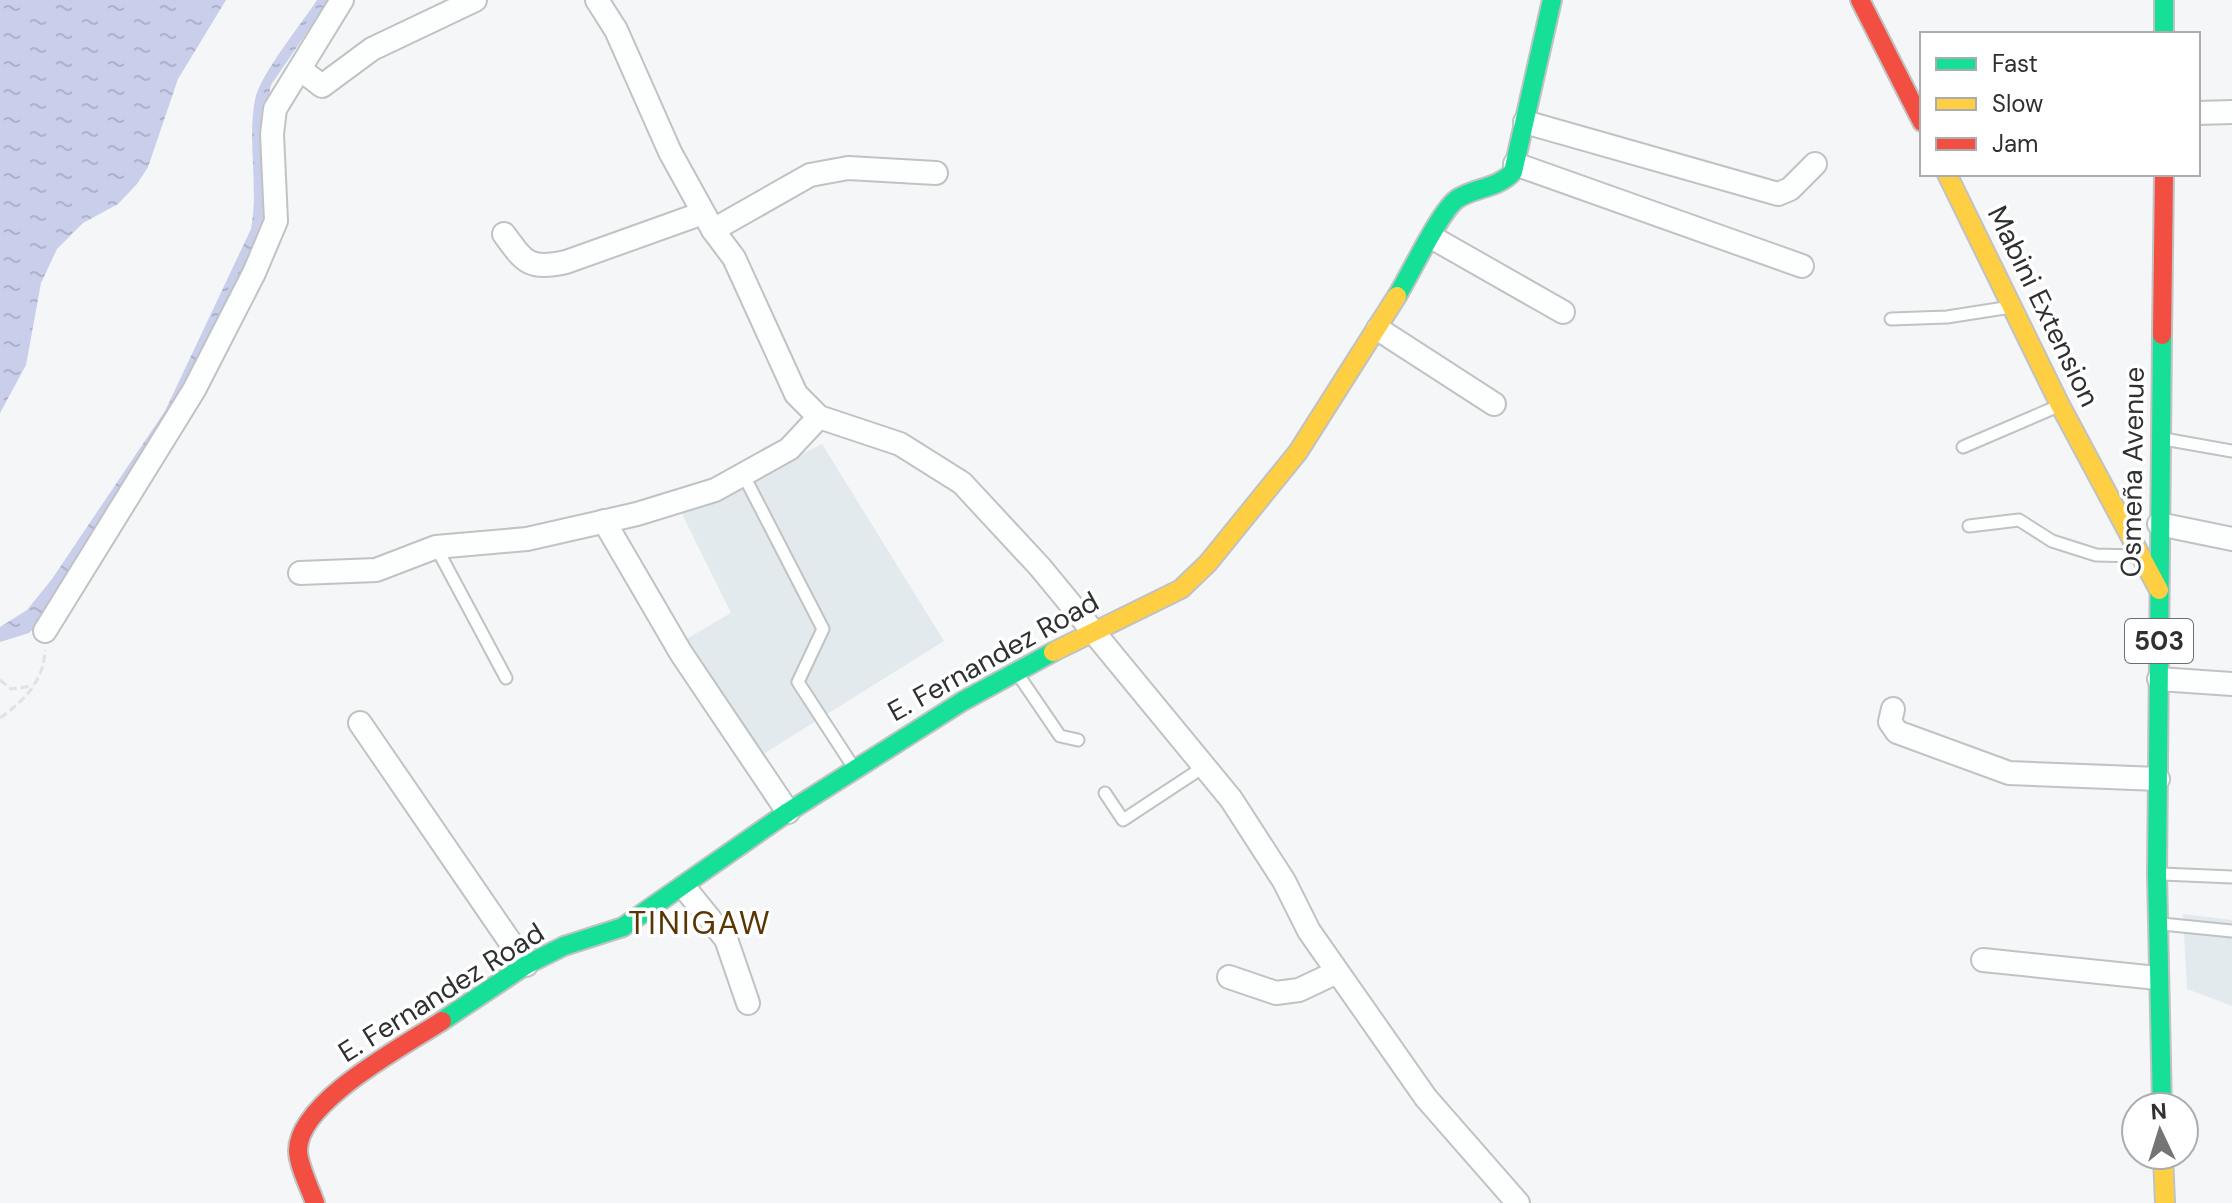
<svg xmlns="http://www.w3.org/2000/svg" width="2232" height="1203" font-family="'DM Sans',sans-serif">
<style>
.built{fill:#e2eaed}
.water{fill:url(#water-ripples)}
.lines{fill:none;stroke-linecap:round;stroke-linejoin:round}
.lane-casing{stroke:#c0c2c3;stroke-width:15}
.street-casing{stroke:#c0c2c3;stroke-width:26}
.fast-casing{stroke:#c0c2c3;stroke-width:22}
.slow-casing{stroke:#c0c2c3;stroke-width:22}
.jam-casing{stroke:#c0c2c3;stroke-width:22}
.path{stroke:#e1e2e2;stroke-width:3;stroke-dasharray:8 4;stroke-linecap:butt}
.lane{stroke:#fdfefe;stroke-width:11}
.street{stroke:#fdfefe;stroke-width:22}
.fast{stroke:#16e098;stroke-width:18}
.slow{stroke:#ffcf43;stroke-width:18}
.jam{stroke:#f24e42;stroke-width:18}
.labels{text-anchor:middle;stroke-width:7;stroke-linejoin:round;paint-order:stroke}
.shield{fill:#fff;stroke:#6d6e6f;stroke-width:2}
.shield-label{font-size:26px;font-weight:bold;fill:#2e3031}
.street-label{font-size:28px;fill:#2e3031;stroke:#fff}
.quarter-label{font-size:32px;letter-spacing:2px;fill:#5b3602;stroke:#fff}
</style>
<defs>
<pattern id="water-ripples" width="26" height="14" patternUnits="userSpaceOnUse" patternTransform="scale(2)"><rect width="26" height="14" fill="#c9ceeb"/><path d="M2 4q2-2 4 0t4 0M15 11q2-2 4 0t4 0" fill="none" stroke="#adb1ca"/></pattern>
</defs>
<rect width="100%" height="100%" fill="#f4f6f8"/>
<g class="built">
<polygon points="822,444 944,641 760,756 683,641 731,613 682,514"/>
<polygon points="2183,914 2232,920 2232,1006 2187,989"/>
</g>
<g class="water">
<polygon points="0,0 226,0 178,79 148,167 137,184 118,204 83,223 57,249 41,283 26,365 0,413"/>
<path d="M317 0H329L271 85 265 117 269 212 261 247 175 413 44 619 29 633 0 642V627L27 610 52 579 165 411 251 229C259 187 247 142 255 100 259 76 302 23 317 0Z"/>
</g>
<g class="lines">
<defs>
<g id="lane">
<polyline points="1891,319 1947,317 2011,307"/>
<polyline points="2164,439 2232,451"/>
<polyline points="1963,447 2056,407"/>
<polyline points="743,474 823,629 798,682 854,768"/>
<polyline points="1969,526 2019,520 2052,541 2096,555 2137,556"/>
<polyline points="436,547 506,678"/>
<polyline points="1017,673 1060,736 1078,740"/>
<polyline points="1105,793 1123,820 1205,766"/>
<polyline points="2162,874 2232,877"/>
<polyline points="2162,924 2232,931"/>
</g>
<g id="street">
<polyline points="597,0 616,30 670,152 713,230 734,258 796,394 819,417 900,444 962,483 1040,567 1231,799 1284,881 1309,931 1426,1098 1518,1203"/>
<polyline points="300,69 322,86 372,49 475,0"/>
<polyline points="2198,113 2232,112"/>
<polyline points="1525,122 1778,194 1790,189 1815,164"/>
<polyline points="1515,164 1802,266"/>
<polyline points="713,230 810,175 848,168 936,173"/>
<path d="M504 234C525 263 529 270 566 262L703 213"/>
<polyline points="1433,238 1563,312"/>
<polyline points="1378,329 1494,404"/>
<polyline points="604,521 681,653 788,812"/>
<polyline points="2159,524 2232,539"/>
<polyline points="300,573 376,570 436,547 527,539 637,514 715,490 789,449 819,417"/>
<polyline points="45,631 194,390 254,273 276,221 272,134 275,109 342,0"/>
<polyline points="2159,679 2232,684"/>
<polyline points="1893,709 1890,722 1897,732 2009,773 2158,779"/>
<polyline points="360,723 526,965"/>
<polyline points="684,887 726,939 748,1003"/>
<polyline points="1983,960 2157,978"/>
<polyline points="1229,977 1276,993 1299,990 1337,972"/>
</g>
<g id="fast">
<polyline points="2164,0 2164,34"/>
<path d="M1397 296C1410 275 1440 211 1457 199 1475 187 1497 189 1513 172L1552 0"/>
<polyline points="442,1021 526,965 564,946 623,927 788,812 963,701 1053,652"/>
<polyline points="2162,1107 2157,874 2162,335"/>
</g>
<g id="slow">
<polyline points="1947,174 2060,405 2159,590"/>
<polyline points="1053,652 1181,589 1208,563 1298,452 1397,296"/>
<polyline points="2163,1155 2165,1203"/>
</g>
<g id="jam">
<polyline points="1860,0 1922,122"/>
<polyline points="2162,335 2164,174"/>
<path d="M315 1203C310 1188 298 1165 298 1150 299 1101 404 1046 442 1021"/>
</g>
</defs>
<use href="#lane" class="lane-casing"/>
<use href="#street" class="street-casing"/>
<use href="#fast" class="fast-casing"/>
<use href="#slow" class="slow-casing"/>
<use href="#jam" class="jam-casing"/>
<g class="path">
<polyline points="0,680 11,689 33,686"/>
<path d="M0 718C24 701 44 681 45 650"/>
</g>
<use href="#lane" class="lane"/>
<use href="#street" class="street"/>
<use href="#fast" class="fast"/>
<use href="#slow" class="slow"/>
<use href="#jam" class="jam"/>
</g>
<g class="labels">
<rect class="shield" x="2125" y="619" width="68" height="44" rx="6"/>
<g class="shield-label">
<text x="2159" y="650">503</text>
</g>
<g class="street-label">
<text transform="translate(2044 306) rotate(64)" y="10">Mabini Extension</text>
<text transform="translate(2132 472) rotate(-89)" y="10">Osmeña Avenue</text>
<text transform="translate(993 656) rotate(-29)" y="10">E. Fernandez Road</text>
<text transform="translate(441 992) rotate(-32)" y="10">E. Fernandez Road</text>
</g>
<g class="quarter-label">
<text x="700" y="934">TINIGAW</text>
</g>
</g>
<rect x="1920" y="32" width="280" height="144" fill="#ffffff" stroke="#abacad" stroke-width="2"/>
<rect x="1936" y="58" width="40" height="12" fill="#16e098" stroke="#abacad" stroke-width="2"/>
<text x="1992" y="72" font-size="24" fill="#2e3031">Fast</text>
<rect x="1936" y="98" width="40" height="12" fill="#ffcf43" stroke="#abacad" stroke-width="2"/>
<text x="1992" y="112" font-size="24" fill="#2e3031">Slow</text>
<rect x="1936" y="138" width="40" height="12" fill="#f24e42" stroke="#abacad" stroke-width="2"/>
<text x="1992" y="152" font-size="24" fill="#2e3031">Jam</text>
<g transform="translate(2160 1131) rotate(356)"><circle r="38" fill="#ffffff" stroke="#abacad" stroke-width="2"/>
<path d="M0-6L14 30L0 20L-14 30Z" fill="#737577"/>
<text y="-12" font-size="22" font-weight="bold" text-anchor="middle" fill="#2e3031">N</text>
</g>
</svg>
